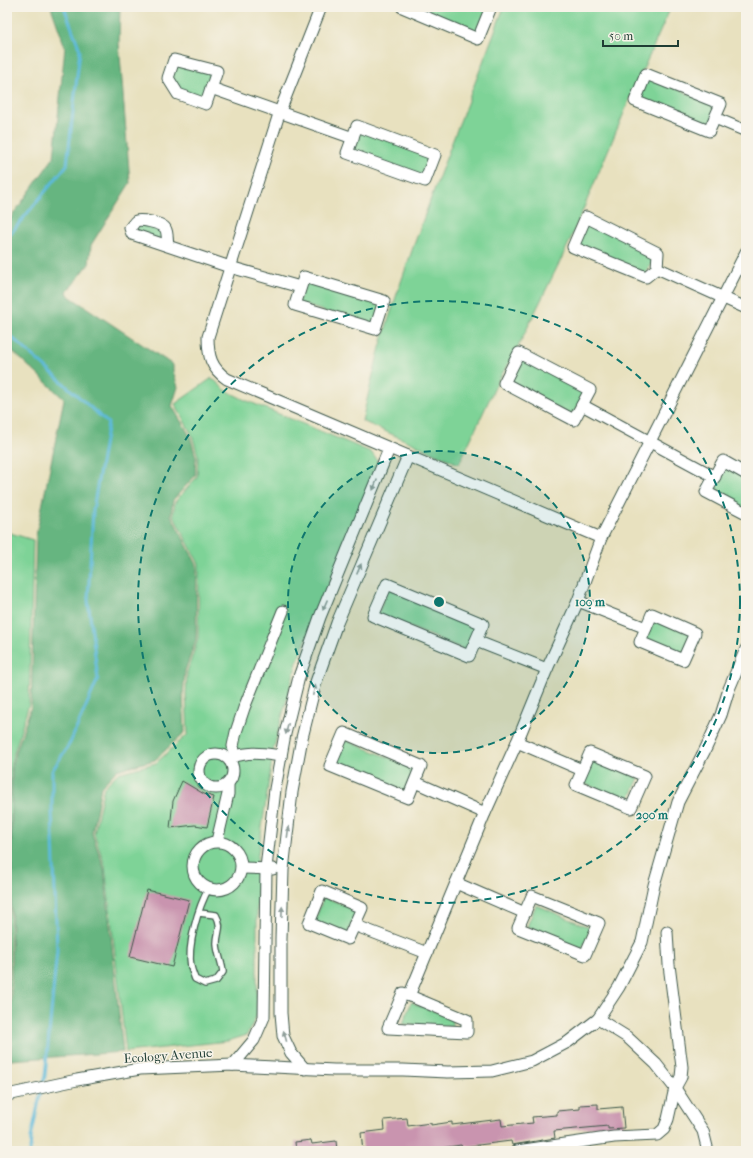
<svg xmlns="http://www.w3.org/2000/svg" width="753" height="1158" font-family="'IM FELL French Canon',serif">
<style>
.green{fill:#7ed397;stroke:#4e8866}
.forest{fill:#66b580;stroke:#42795a}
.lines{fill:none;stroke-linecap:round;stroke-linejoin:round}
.stream{stroke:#5dbadb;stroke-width:3}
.building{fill:#c994af}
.service-casing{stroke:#3d5649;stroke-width:8}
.minor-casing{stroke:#3d5649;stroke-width:13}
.service{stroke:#fff;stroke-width:5.5}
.minor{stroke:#fff;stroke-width:11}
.oneway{fill:#8f9e9a}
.ring{fill:none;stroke:#0f766e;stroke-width:2;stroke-dasharray:7 5}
.labels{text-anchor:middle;stroke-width:3;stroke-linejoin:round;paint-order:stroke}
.street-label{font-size:13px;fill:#1f3d34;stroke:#f7f3e8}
.centre{fill:#0f766e;stroke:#f7f3e8;stroke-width:2}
.ring-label{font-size:12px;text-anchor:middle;font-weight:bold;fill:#0f766e;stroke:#f7f3e8;stroke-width:3;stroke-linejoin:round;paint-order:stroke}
</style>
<rect width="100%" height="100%" fill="#f7f3e8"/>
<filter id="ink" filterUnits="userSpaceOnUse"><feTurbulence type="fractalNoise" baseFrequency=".025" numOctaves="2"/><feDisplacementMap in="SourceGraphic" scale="8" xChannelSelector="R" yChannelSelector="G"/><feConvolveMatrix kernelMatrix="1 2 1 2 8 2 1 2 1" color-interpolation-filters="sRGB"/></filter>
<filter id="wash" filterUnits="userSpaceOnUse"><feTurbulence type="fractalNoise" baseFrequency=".012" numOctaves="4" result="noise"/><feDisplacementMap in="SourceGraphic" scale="16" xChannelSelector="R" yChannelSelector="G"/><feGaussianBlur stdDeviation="0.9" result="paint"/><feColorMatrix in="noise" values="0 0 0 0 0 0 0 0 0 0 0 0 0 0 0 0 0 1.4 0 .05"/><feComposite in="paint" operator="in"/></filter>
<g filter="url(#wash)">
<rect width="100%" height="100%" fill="#e8e1bf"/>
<g class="green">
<polygon points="411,7 484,7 488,9 476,33"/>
<path d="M504 7H671L629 101 568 245 517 349 498 381 459 464 362 421C369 391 376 360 385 330 420 221 463 115 504 7Z"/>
<polygon points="175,63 214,72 204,101 180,91 170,77"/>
<polygon points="646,76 718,106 708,129 637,100"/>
<polygon points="358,129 432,156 424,179 350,152"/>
<polygon points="587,220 656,255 645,275 577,246"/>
<polygon points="136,223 159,226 165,243 134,233"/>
<polygon points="305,279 382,302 374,327 298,303"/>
<polygon points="521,357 586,391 573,416 506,382"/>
<polygon points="212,378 225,390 245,400 371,452 379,463 297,662 274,747 257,861 257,1015 247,1035 228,1041 126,1052 105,866 94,833 104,787 118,773 156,763 188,734 186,694 187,672 198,639 199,564 173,515 175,502 197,477 198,456 192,435 175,404"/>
<polygon points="723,464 746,475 746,510 709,492"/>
<polygon points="7,532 33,540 29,704 11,763 9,1061 7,1062"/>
<polygon points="388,588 479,625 468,651 378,614"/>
<polygon points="652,618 692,634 682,658 642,642"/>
<polygon points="345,740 415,768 405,791 335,764"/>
<polygon points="591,758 639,778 628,802 581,782"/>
<polygon points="324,897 357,910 347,935 314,922"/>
<polygon points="536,905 591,928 582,949 527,926"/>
<polygon points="411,1002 452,1018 452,1027 403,1024"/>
</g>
<polygon class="forest" points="51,7 120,7 119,43 130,183 91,245 89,264 67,292 69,296 173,365 173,371 178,387 172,406 190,436 196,457 195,476 173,500 171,515 197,565 196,640 185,671 183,695 185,732 155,760 117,770 101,787 92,833 104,868 123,1052 11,1060 12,764 31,707 36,536 64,399 7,346 7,223 54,157 65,47"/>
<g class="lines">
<g class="stream">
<polyline points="7,238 67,165 80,50 64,7"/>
<polyline points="7,333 108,423 93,510 88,600 98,679 70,743 52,771 52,810 57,950 45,1076 42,1086"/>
<polyline points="30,1151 31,1138 41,1091"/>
</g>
</g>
<g id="blocks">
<g class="building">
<polygon points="182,781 204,794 214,797 207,827 195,825 170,828 173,801"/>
<polygon points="147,890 189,900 172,967 130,957"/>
<polygon points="598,1104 598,1109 622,1107 624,1128 608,1129 608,1126 554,1131 555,1138 512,1145 511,1141 462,1147 461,1145 421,1151 363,1151 361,1133 385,1130 384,1120 407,1118 408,1126 431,1123 431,1125 452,1122 452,1125 501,1119 502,1126 533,1123 532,1117 557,1115 557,1111 580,1109 580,1105"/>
<polygon points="311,1140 312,1144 336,1141 337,1151 296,1151 295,1142"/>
</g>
</g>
</g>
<g filter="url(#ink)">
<use href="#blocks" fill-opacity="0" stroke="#3d5649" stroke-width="1"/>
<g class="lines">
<defs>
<path id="service" d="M199 913 216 915C223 927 217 932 217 943 217 953 222 962 223 972L216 981 205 984 195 979C194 976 192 971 191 967 187 946 198 907 209 888"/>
<g id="minor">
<path d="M321 7 280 111 208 337C208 356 211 368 227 379L601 538"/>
<polyline points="402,7 478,39 491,7"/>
<polygon points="174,60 217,71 206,104 178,94 168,78"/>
<polygon points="646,74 721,104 709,131 635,101"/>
<polyline points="211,88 353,138"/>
<polyline points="715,118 746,131"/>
<polygon points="357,126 435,155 425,181 347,153"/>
<polygon points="586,217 658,253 657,268 646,277 573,247"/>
<path d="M168 245C167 241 168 230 164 227 160 223 141 219 136 221 134 222 132 226 130 228L132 234 230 267 300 287"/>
<polyline points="657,268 746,308"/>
<polygon points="304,277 384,301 375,329 295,305"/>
<polygon points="519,353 590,390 574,420 504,383"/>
<polyline points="582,405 715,477"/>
<polyline points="746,474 723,461 706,492 746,513"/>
<polygon points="387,584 483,624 469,656 373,616"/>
<polyline points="578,601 646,628"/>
<polygon points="652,614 695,633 683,660 640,642"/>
<polyline points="476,641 547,669"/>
<polygon points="344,733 421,766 408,798 330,766"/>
<polyline points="517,742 582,770"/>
<polygon points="590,753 645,776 631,808 576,785"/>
<circle cx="216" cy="771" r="17"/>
<polyline points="235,756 233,746 236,732 244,708 283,611"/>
<path d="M229 758C250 751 260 753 281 756"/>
<polyline points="415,782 485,813"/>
<polyline points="217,841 228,794 228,784"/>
<circle cx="217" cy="866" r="24"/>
<polyline points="242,868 273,869"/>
<polyline points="456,883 525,913"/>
<polygon points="322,891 362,908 348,939 309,923"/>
<polygon points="532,896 599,923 585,955 518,928"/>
<polyline points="354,925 427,953"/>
<polygon points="403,993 467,1020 467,1032 388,1028"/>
<polyline points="409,996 485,813 517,742 547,669 578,601 601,538 746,252"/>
<polyline points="598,1019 619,987 642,942 654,885 678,802 706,748 721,715 729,689 746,649"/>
<polyline points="233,1065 254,1040 264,1017 266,868 275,789 285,734 299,677 320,617 389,449"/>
<polyline points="305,1069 291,1053 283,1036 281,1013 281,939 283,870 292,792 302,738 316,682 337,623 408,456"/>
<polyline points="7,1095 77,1080 140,1069 233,1065 334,1070 403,1070 448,1072 492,1071 532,1061 568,1042 598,1019 627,1037 656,1064 675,1088 703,1131 708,1151"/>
<polyline points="517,1151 614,1137 657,1135 664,1129 668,1119 675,1088 681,1077 682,1067 669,965 667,932"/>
</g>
</defs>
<use href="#service" class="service-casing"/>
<use href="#minor" class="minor-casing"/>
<use href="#service" class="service"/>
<use href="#minor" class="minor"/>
</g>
<defs><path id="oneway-solid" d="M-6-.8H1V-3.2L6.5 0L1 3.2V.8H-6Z"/></defs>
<g class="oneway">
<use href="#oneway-solid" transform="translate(375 485) rotate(112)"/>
<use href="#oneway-solid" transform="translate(359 569) rotate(-67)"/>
<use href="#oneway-solid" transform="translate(325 605) rotate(113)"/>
<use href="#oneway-solid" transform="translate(314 690) rotate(-77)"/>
<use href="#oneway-solid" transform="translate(287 729) rotate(103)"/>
<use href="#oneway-solid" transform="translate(288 832) rotate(-83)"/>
<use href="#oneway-solid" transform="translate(282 912) rotate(-88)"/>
<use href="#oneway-solid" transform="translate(285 1036) rotate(-106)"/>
</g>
</g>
<circle cx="439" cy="602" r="151" fill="#0f766e" fill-opacity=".12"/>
<g class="ring">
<circle cx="439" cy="602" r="151"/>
<circle cx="439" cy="602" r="301"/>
</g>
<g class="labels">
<g class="street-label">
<text transform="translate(168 1055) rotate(-4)" y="5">Ecology Avenue</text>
</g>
</g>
<circle cx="439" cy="602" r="6" class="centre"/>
<g class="ring-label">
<text x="590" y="606">100 m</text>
<text x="652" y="819">200 m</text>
</g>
<rect width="753" height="1158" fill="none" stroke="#f7f3e8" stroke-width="24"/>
<path d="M603 40v6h75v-6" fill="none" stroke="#1f3d34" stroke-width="2"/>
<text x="609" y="40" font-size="12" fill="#1f3d34" stroke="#f7f3e8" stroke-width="3" paint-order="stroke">50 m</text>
</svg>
